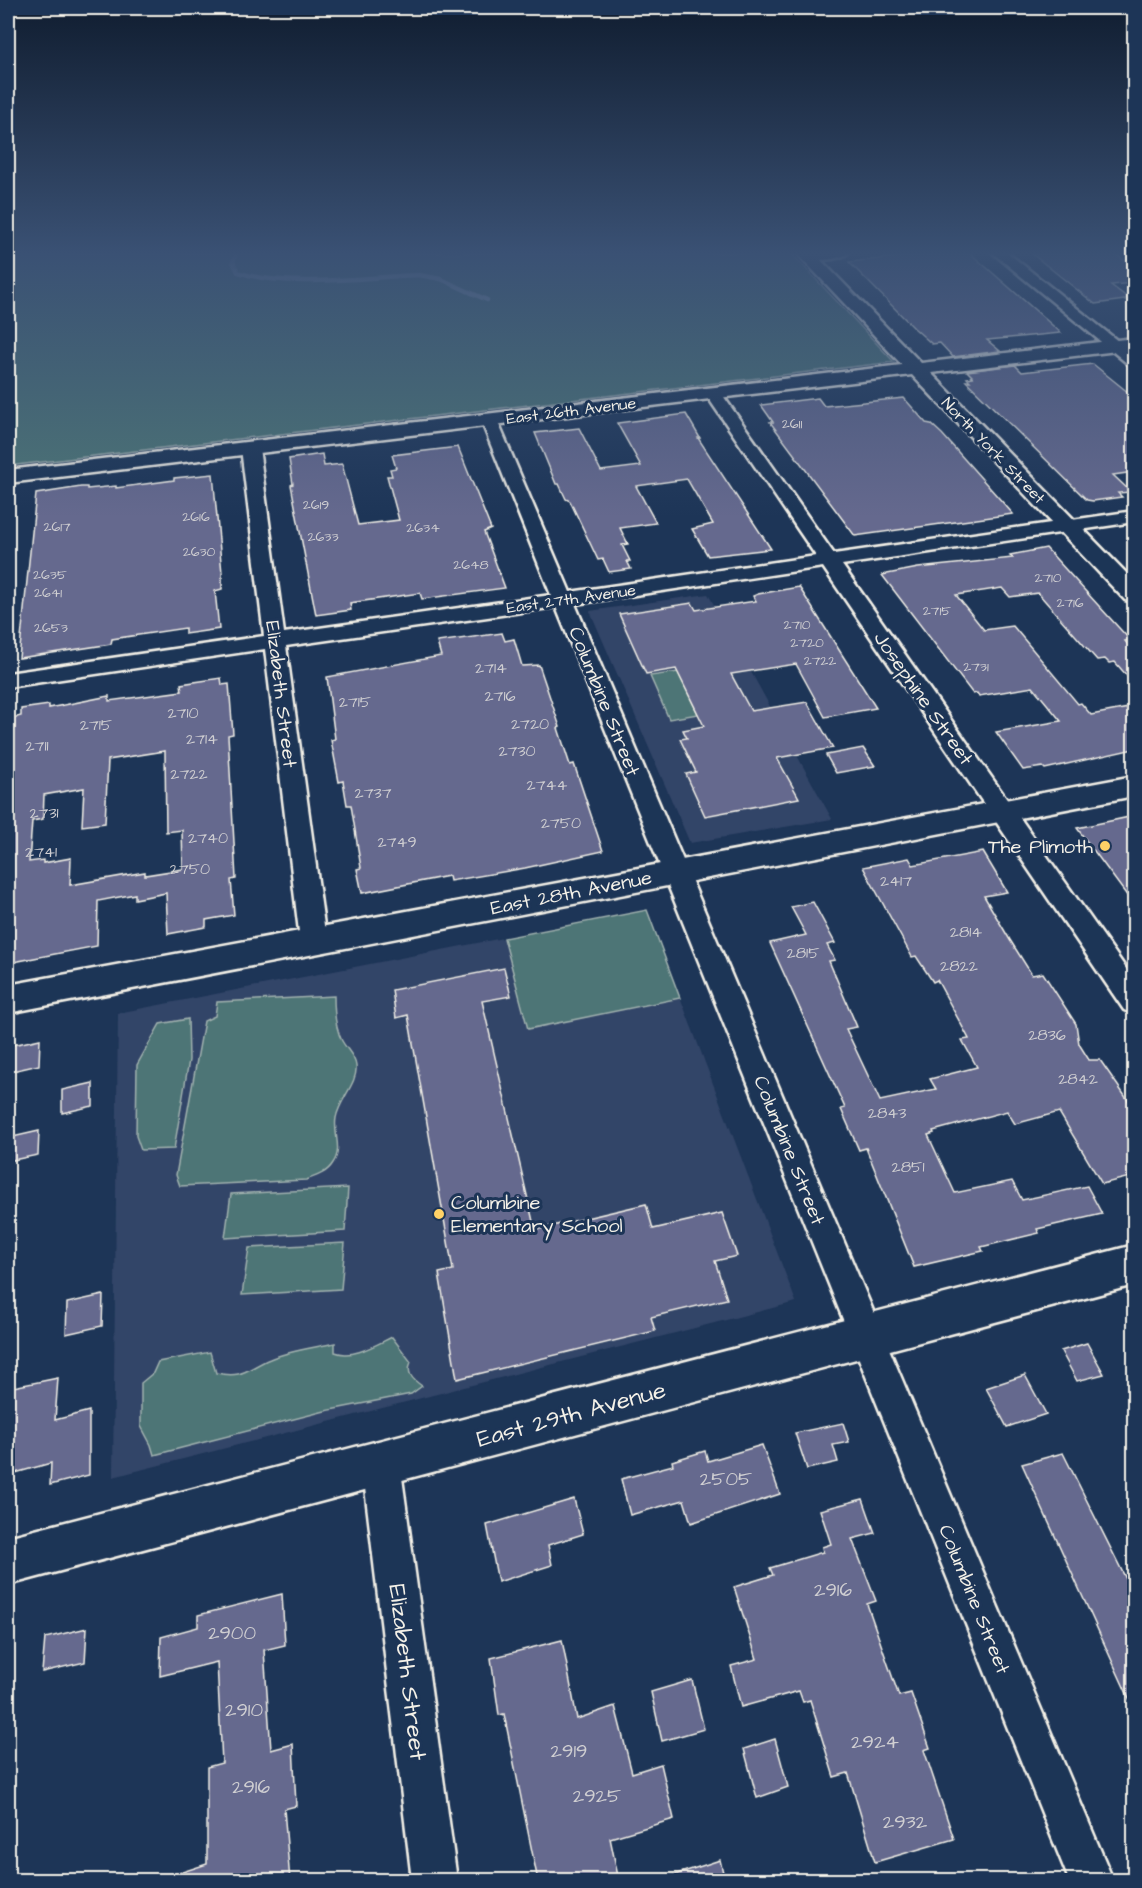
<svg xmlns="http://www.w3.org/2000/svg" width="1142" height="1888" font-family="'Architects Daughter',sans-serif">
<style>
.built{fill:#334568}
.green{fill:#4e7476;stroke:#a1b2af;stroke-width:1.5}
.lines{fill:none;stroke-linecap:round;stroke-linejoin:round}
.stream{stroke:#8ea2b4;stroke-width:4.5}
.building{fill:#65698e;stroke:#f4f1e8;stroke-width:1.5;fill-rule:evenodd}
.street-casing{stroke:#f4f1e8;stroke-width:5}
.secondary-casing{stroke:#f4f1e8;stroke-width:5}
.street{fill:#1d3557;fill-rule:evenodd}
.secondary{fill:#1d3557;fill-rule:evenodd}
.poi-dot{fill:#ffd166;stroke:#1d3557;stroke-width:2}
.labels{text-anchor:middle;stroke-width:6;stroke-linejoin:round;paint-order:stroke}
.far-number-label{font-size:14px;fill:#d0cfd2}
.far-street-label{font-size:16px;fill:#f4f1e8;stroke:#1d3557}
.number-label{font-size:16px;fill:#d0cfd2}
.street-label{font-size:20px;fill:#f4f1e8;stroke:#1d3557}
.poi-label{font-size:20px;fill:#f4f1e8;stroke:#1d3557;text-anchor:end}
.near-number-label{font-size:20px;fill:#d0cfd2}
.near-street-label{font-size:24px;fill:#f4f1e8;stroke:#1d3557}
</style>
<rect width="100%" height="100%" fill="#1d3557"/>
<filter id="ink" filterUnits="userSpaceOnUse"><feTurbulence type="fractalNoise" baseFrequency=".0167" numOctaves="2"/><feDisplacementMap in="SourceGraphic" scale="12" xChannelSelector="R" yChannelSelector="G"/><feConvolveMatrix kernelMatrix="1 2 1 2 8 2 1 2 1" color-interpolation-filters="sRGB"/></filter>
<g filter="url(#ink)">
<g class="built">
<polygon points="708,594 832,819 690,843 590,611"/>
<polygon points="647,910 796,1302 113,1477 118,1013"/>
</g>
<g class="green">
<polygon points="8,253 791,253 894,362 8,466"/>
<polygon points="678,672 698,714 669,719 650,676"/>
<polygon points="647,910 680,998 528,1029 504,938"/>
<path d="M334 996C334 1011 335 1028 342 1041 347 1050 355 1056 356 1066 358 1083 339 1100 336 1118 333 1133 343 1149 333 1163 327 1173 317 1176 306 1180L180 1186 176 1175 204 1021 215 1016 217 1002Z"/>
<polygon points="188,1019 189,1060 174,1149 141,1150 136,1136 137,1065 160,1024"/>
<polygon points="348,1188 345,1231 225,1238 231,1194"/>
<polygon points="345,1243 341,1289 242,1295 249,1248"/>
<path d="M392 1337 411 1362C406 1373 412 1379 422 1386L411 1394 325 1411 154 1455 151 1445 141 1426V1383L153 1373 158 1362 210 1352 216 1373C244 1379 246 1369 270 1359 290 1350 313 1348 335 1343V1352C353 1359 375 1345 392 1337Z"/>
</g>
<g class="lines">
<path class="stream" d="M236 253 233 262 238 272C286 289 366 277 419 275L441 279 487 300"/>
</g>
<g class="building">
<polygon points="938,253 970,253 1061,333 987,340 1000,351 953,357 940,343 932,344 914,328 849,262"/>
<polygon points="1031,253 1114,253 1134,268 1134,283 1111,285 1128,298 1124,299 1125,300 1095,304"/>
<polygon points="1093,364 1134,397 1134,472 1113,475 1131,492 1118,493 1122,497 1093,501 1087,500 966,381 970,381 967,378 973,377 967,371 1015,365 1022,372"/>
<polygon points="818,398 824,406 904,398 926,423 931,424 942,434 1013,514 855,536 770,422 773,422 761,405"/>
<polygon points="686,414 700,438 698,438 771,549 708,556 692,529 713,524 687,479 636,486 656,523 620,528 628,544 622,545 630,561 627,561 631,569 609,572 603,559 598,560 570,501 566,499 559,484 556,484 535,433 579,428 601,471 641,466 617,423"/>
<polygon points="458,447 491,529 484,532 505,588 422,599 420,593 350,603 351,610 316,615 291,485 293,484 289,459 322,454 324,466 342,464 358,525 399,520 387,476 392,476 390,469 396,468 392,455"/>
<polygon points="213,474 222,573 222,589 215,591 219,629 185,634 185,628 112,639 111,644 19,658 36,494 81,487 87,487 87,489 116,486 116,488 174,480 174,478"/>
<polygon points="1046,548 1130,640 1125,641 1134,652 1134,684 1115,662 1109,663 1105,659 1097,660 1038,593 1010,597 1002,588 956,595 984,630 1013,626 1078,704 1081,703 1091,715 1134,707 1134,749 1045,769 1043,767 1023,770 996,732 1061,721 1033,687 979,696 977,693 973,694 882,575 918,568 1013,558 1010,555"/>
<polygon points="799,587 876,708 825,717 796,664 731,674 751,711 807,702 833,748 777,758 799,798 705,816 686,774 696,772 680,739 687,738 683,730 704,726 676,669 646,674 619,614 692,603 696,610 756,601 753,596 758,594"/>
<polygon points="502,633 505,641 514,639 522,666 539,665 560,727 558,728 570,765 574,764 603,851 525,868 450,881 449,876 362,893 357,869 361,868 351,805 347,805 343,781 339,782 331,740 335,739 327,677 441,656 437,642"/>
<path d="M221 678 222 685 229 684 233 734 228 735 236 879 231 880 234 915 206 920V927L168 934 166 893 135 899V894L98 901 97 946 8 963V795L11 765H8V752L13 718 21 716V709L49 705V708L109 696V701L182 691 181 684ZM165 751 166 832 182 830 183 869 145 875V872L70 885 71 858 43 863V860L29 862 32 821 43 819 44 795 84 788 82 826 105 823 108 760Z"/>
<polygon points="863,748 875,766 836,773 826,755"/>
<polygon points="1134,816 1134,905 1077,828"/>
<polygon points="983,852 1007,892 984,896 1010,940 1032,975 1043,973 1076,1024 1079,1044 1089,1060 1100,1060 1134,1109 1134,1176 1102,1184 1059,1112 1015,1124 1007,1111 933,1131 934,1133 928,1135 955,1193 1012,1181 1022,1200 1087,1186 1102,1214 1037,1229 1039,1233 981,1247 983,1251 914,1267 866,1148 859,1150 841,1109 845,1108 770,943 806,935 791,907 813,902 835,943 827,945 835,960 829,961 857,1027 846,1029 880,1101 936,1089 930,1079 977,1067 962,1040 969,1039 937,980 933,982 916,956 912,957 863,867 909,858 913,865"/>
<polygon points="504,968 511,996 482,1001 535,1230 646,1204 653,1229 722,1213 737,1256 715,1261 727,1299 651,1317 655,1331 457,1379 439,1273 453,1270 408,1015 396,1018 392,990"/>
<polygon points="40,1039 39,1065 8,1072 8,1046"/>
<polygon points="93,1083 93,1106 62,1113 62,1090"/>
<polygon points="39,1131 38,1155 8,1161 8,1138"/>
<polygon points="103,1295 102,1326 66,1334 67,1303"/>
<polygon points="1087,1343 1104,1374 1077,1381 1061,1351"/>
<polygon points="1025,1375 1046,1414 1007,1427 986,1388"/>
<polygon points="58,1378 55,1420 89,1411 89,1475 50,1485 51,1463 8,1475 8,1388"/>
<polygon points="843,1423 849,1442 833,1445 838,1462 807,1469 795,1433"/>
<polygon points="762,1445 780,1494 691,1523 684,1500 630,1515 621,1479 673,1465 672,1461 705,1451 708,1461"/>
<polygon points="1063,1453 1134,1595 1134,1709 1022,1464"/>
<polygon points="574,1499 583,1534 548,1545 552,1565 498,1582 487,1525"/>
<polygon points="863,1499 875,1533 852,1539 876,1601 867,1604 899,1696 911,1693 930,1748 924,1750 954,1839 875,1862 848,1773 834,1777 810,1700 803,1702 799,1691 741,1707 731,1666 757,1659 734,1587 773,1575 770,1568 823,1552 822,1547 831,1544 820,1510"/>
<polygon points="282,1594 285,1645 264,1650 271,1750 293,1744 296,1806 284,1809 290,1881 168,1881 167,1877 207,1864 207,1767 222,1763 217,1662 160,1676 161,1637 198,1627 198,1615"/>
<polygon points="87,1628 85,1662 42,1672 45,1638"/>
<polygon points="562,1640 577,1719 615,1706 632,1773 661,1764 674,1819 610,1838 619,1881 538,1881 504,1714 499,1715 491,1658"/>
<polygon points="692,1680 704,1729 662,1741 651,1692"/>
<polygon points="775,1739 788,1787 757,1798 744,1749"/>
<polygon points="720,1860 725,1881 669,1881 668,1877"/>
</g>
<g class="lines">
<defs>
<g id="street">
<path d="M804 253H848C840 260 809 263 801 256Z"/>
<polygon points="993,253 1008,253 1134,354 1134,366 1128,364"/>
<polygon points="713,388 719,390 834,554 1134,511 1134,522 842,565 1134,980 1134,1014 1124,1010 823,567 575,604 1113,1880 1069,1880 556,607 286,646 326,940 323,947 313,951 303,947 300,940 265,649 8,687 8,673 264,636 241,448 244,444 256,444 259,448 284,633 551,595 481,420 489,415 497,420 570,592 816,556 705,393"/>
<polygon points="381,1444 394,1450 400,1463 457,1880 412,1880 362,1463 368,1450"/>
</g>
<g id="secondary">
<polygon points="797,253 814,253 921,363 1134,338 1134,349 931,373 1134,581 1134,602 1125,600 912,375 8,483 8,470 902,365"/>
<polygon points="1134,776 1134,796 8,1013 8,985"/>
<polygon points="1134,1245 1134,1285 8,1585 8,1537"/>
</g>
</defs>
<use href="#street" class="street-casing"/>
<use href="#secondary" class="secondary-casing"/>
<use href="#street" class="street"/>
<use href="#secondary" class="secondary"/>
</g>
</g>
<linearGradient id="sky" x2="0" y2="1"><stop stop-color="#101d30"/><stop offset="0.49" stop-color="#3a5174"/><stop offset="1" stop-color="#3a5174" stop-opacity="0"/></linearGradient>
<rect width="1142" height="517" fill="url(#sky)"/>
<g class="poi-dot">
<circle cx="1105" cy="846" r="6"/>
<circle cx="439" cy="1214" r="6"/>
</g>
<g class="labels">
<g class="far-number-label">
<text x="792" y="428">2611</text>
<text x="316" y="509">2619</text>
<text x="196" y="521">2616</text>
<text x="57" y="531">2617</text>
<text x="423" y="532">2634</text>
<text x="323" y="541">2633</text>
<text x="199" y="556">2630</text>
<text x="471" y="569">2648</text>
<text x="50" y="579">2635</text>
<text x="1048" y="582">2710</text>
<text x="48" y="597">2641</text>
<text x="1070" y="607">2716</text>
<text x="937" y="615">2715</text>
<text x="797" y="629">2710</text>
<text x="51" y="632">2653</text>
<text x="807" y="647">2720</text>
<text x="820" y="665">2722</text>
<text x="976" y="671">2731</text>
</g>
<g class="far-street-label">
<text transform="translate(571 410) rotate(-7)" y="6">East 26th Avenue</text>
<text transform="translate(994 450) rotate(46)" y="6">North York Street</text>
<text transform="translate(571 598) rotate(-8)" y="6">East 27th Avenue</text>
</g>
<g class="number-label">
<text x="491" y="673">2714</text>
<text x="500" y="701">2716</text>
<text x="355" y="707">2715</text>
<text x="183" y="718">2710</text>
<text x="530" y="729">2720</text>
<text x="96" y="730">2715</text>
<text x="202" y="744">2714</text>
<text x="37" y="751">2711</text>
<text x="517" y="756">2730</text>
<text x="189" y="779">2722</text>
<text x="547" y="790">2744</text>
<text x="373" y="798">2737</text>
<text x="44" y="818">2731</text>
<text x="561" y="828">2750</text>
<text x="208" y="843">2740</text>
<text x="397" y="847">2749</text>
<text x="41" y="857">2741</text>
<text x="190" y="874">2750</text>
<text x="896" y="886">2417</text>
<text x="966" y="937">2814</text>
<text x="803" y="958">2815</text>
<text x="959" y="971">2822</text>
<text x="1047" y="1040">2836</text>
<text x="1078" y="1084">2842</text>
<text x="887" y="1118">2843</text>
<text x="908" y="1172">2851</text>
</g>
<g class="street-label">
<text transform="translate(282 694) rotate(83)" y="7">Elizabeth Street</text>
<text transform="translate(924 698) rotate(55)" y="7">Josephine Street</text>
<text transform="translate(605 701) rotate(68)" y="7">Columbine Street</text>
<text transform="translate(571 892) rotate(-11)" y="7">East 28th Avenue</text>
<text transform="translate(790 1150) rotate(68)" y="7">Columbine Street</text>
<text transform="translate(975 1599) rotate(68)" y="7">Columbine Street</text>
</g>
<g class="poi-label">
<text x="1093" y="853">The Plimoth</text>
<text x="451" y="1209" text-anchor="start">Columbine<tspan x="451" dy="23">Elementary School</tspan></text>
</g>
<g class="near-number-label">
<text x="726" y="1485">2505</text>
<text x="833" y="1596">2916</text>
<text x="232" y="1639">2900</text>
<text x="244" y="1716">2910</text>
<text x="875" y="1748">2924</text>
<text x="569" y="1757">2919</text>
<text x="251" y="1793">2916</text>
<text x="597" y="1802">2925</text>
<text x="905" y="1828">2932</text>
</g>
<g class="near-street-label">
<text transform="translate(571 1414) rotate(-15)" y="8">East 29th Avenue</text>
<text transform="translate(408 1672) rotate(83)" y="8">Elizabeth Street</text>
</g>
</g>
<rect width="1142" height="1888" fill="none" stroke="#1d3557" stroke-width="30"/>
<rect x="15" y="15" width="1112" height="1858" fill="none" stroke="#f4f1e8" stroke-width="2" filter="url(#ink)"/>
</svg>
